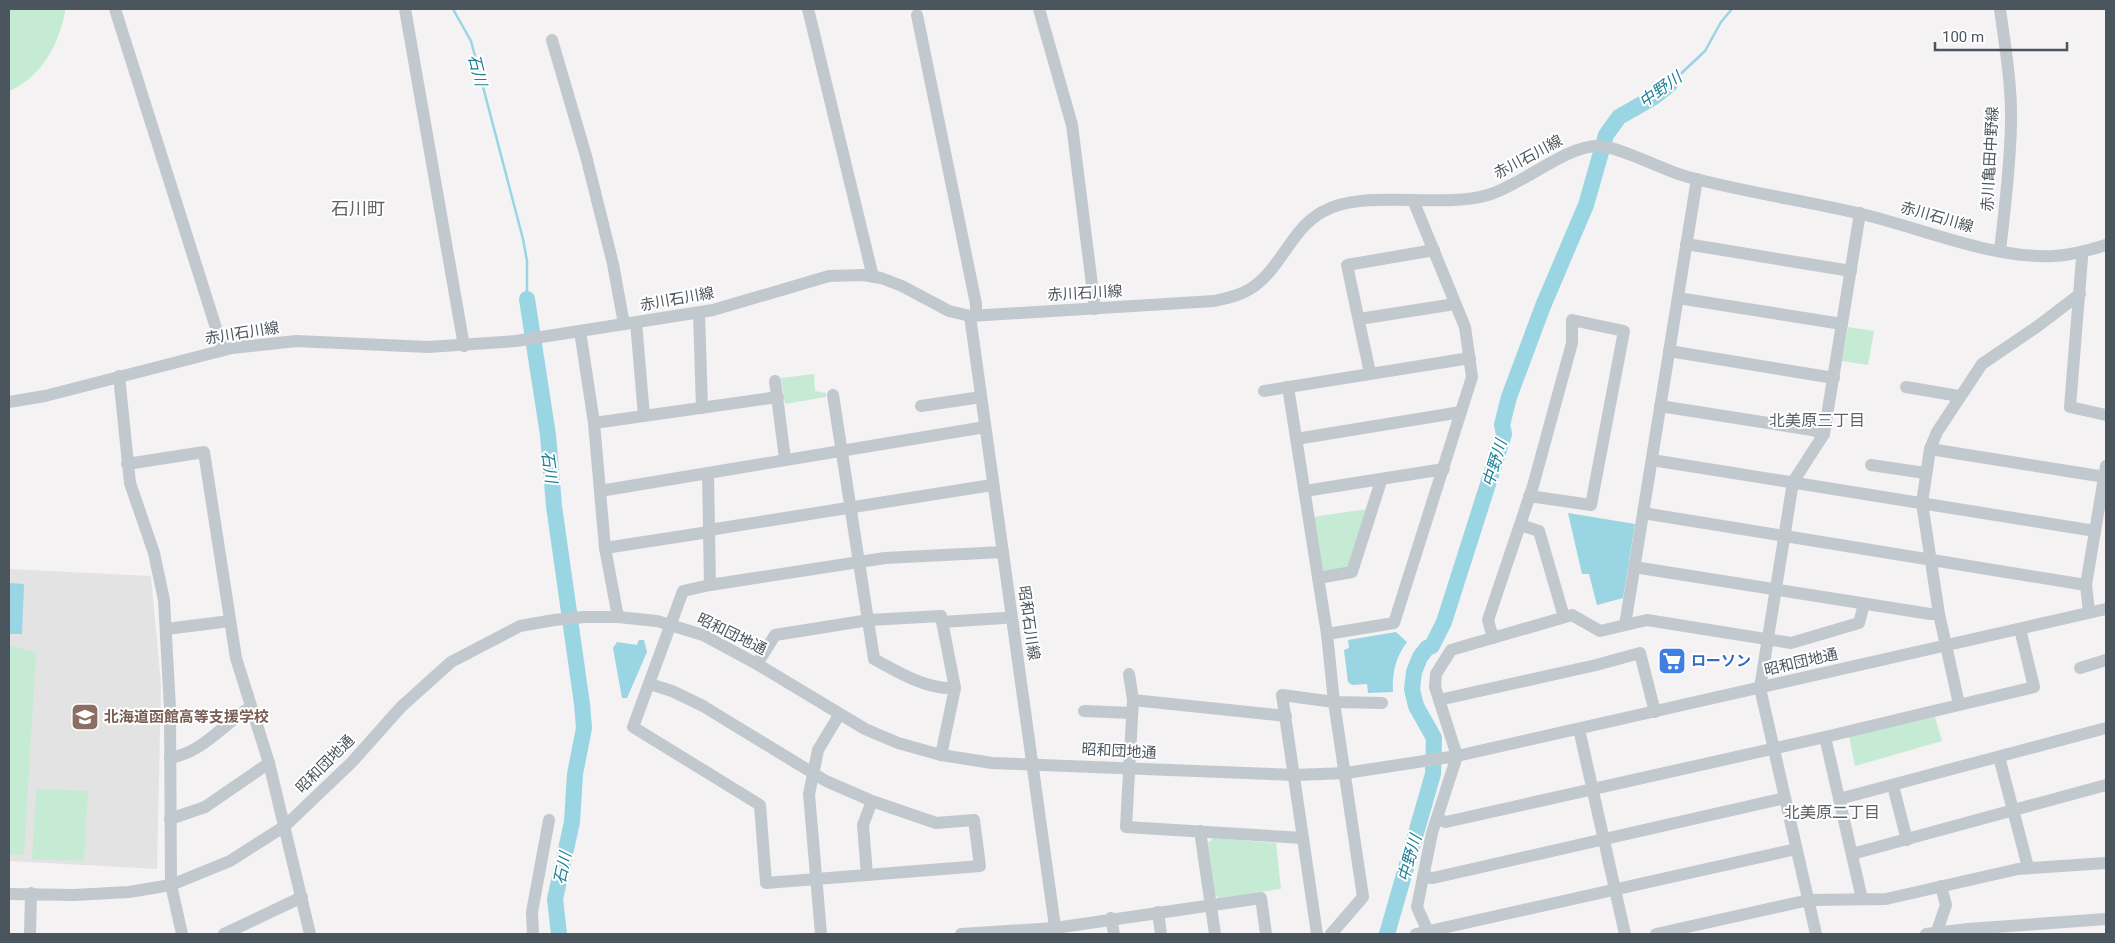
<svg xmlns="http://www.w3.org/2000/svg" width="2115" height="943" font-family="Roboto,'Noto Sans JP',sans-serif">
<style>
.education{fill:#e4e3e3}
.green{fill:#c6ebd4}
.water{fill:#99d5e3}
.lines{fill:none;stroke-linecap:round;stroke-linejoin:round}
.stream{stroke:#99d5e3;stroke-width:2.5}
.river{stroke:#99d5e3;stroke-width:16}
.minor{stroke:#c1c9ce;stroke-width:12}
.labels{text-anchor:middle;stroke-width:4;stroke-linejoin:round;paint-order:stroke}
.street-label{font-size:15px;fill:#4b555d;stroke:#fff}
.shop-label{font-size:15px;font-weight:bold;fill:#366cbe;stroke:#fff;text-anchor:start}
.education-label{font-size:15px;font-weight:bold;fill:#785e54;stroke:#fff;text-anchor:start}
.water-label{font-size:16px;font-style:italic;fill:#1d8097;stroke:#fff}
.neighbourhood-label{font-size:16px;fill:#5f6266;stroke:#fff}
.quarter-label{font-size:18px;fill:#5f6266;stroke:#fff}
</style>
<rect width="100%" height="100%" fill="#f4f2f2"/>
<polygon class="education" points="9,569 151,576 161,685 157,869 9,861"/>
<g class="green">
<path d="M9 9H65V12C59 44 41 78 9 91Z"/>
<polygon points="1848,327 1874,331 1868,365 1842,361"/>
<polygon points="814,374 815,391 826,393 826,397 785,404 781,378"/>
<polygon points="1367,509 1349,565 1345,569 1327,573 1323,570 1313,517"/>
<polygon points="9,645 36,653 24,855 9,854"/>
<polygon points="1935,717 1942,741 1855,766 1849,736"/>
<polygon points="36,789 88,791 84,861 32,859"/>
<polygon points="1213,838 1276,843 1281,889 1219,898 1215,895 1208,843"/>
</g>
<g class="water">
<polygon points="1568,513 1635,524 1623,598 1597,605 1589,574 1582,574"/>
<polygon points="9,583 24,584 22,634 9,634"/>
<path d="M1396 632 1407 642C1395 658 1392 674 1393 692L1368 693 1367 684 1352 685 1348 682 1344 650 1349 648 1348 640Z"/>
<polygon points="639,640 644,640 647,652 627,698 622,698 613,648 617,642 637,645"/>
</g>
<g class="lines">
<g class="stream">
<polyline points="453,9 471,41 523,239 527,261 527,299"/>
<polyline points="1670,84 1705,51 1721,22 1732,9"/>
</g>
<g class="river">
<polyline points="527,299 548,435 554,506 582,704 584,728 575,774 572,822 555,899 559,934"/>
<polyline points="1387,934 1433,774 1434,738 1416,706 1412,689 1414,672 1420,657 1427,648 1432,646 1444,622 1504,434 1502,425 1509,397 1543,306 1586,205 1606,135 1619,117 1654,97 1670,84"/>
</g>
<g class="minor">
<polyline points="115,9 223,350"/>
<polyline points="405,9 464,346"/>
<polyline points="808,9 873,277"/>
<polyline points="1039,9 1072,125 1095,309"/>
<polyline points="917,15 976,304 976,315"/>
<polyline points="552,40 586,156 613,264 624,324"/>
<polyline points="1686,244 1851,271"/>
<path d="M2000 250C2005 209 2010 166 2011 124 2012 86 2005 46 2000 9"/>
<polyline points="2082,258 2070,407 2106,415"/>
<polyline points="1678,298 1842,324"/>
<polyline points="699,313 702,408"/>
<polyline points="970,316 1056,934"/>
<polyline points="1359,319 1455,304"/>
<polyline points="636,322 644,416"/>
<polyline points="580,331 594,423 605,548 618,617"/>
<polyline points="1669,351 1834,378"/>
<polyline points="1370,373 1347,265 1434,250"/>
<polyline points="119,376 130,483 154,553 164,600 170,708 171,885 182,934"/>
<polyline points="775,381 785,459"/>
<polyline points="1288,387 1327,634 1334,702 1382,703"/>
<polyline points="1906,387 1959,396"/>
<polyline points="1264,391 1470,358"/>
<path d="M833 395 874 659C898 672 927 690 955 688L941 755"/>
<path d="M9 402 45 396 232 348 296 341 428 347 516 341 713 310 829 276 863 275 881 278 902 286 949 311 970 316 1214 301C1227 298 1239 296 1250 289 1281 270 1290 230 1322 212 1363 188 1440 209 1488 195 1522 185 1566 146 1597 146 1623 147 1661 170 1688 177 1744 192 1801 200 1857 213 1920 227 1990 259 2054 256 2072 255 2090 250 2106 245"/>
<polyline points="921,406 981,397"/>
<polyline points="1660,406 1812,430 1824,434"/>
<polyline points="594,423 778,397"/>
<polyline points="985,427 708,473 710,585 885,558 1003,552"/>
<polyline points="1296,439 1461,412"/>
<polyline points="1930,449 2105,477"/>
<polyline points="1652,460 2095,531"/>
<polyline points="127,464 204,452 236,658 269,763 310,934"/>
<polyline points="1871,465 1925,473"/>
<polyline points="600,491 708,473"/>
<polyline points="1305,491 1444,469"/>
<polyline points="1643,513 2086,585"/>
<polyline points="1520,525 1539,531 1564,617"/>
<polyline points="709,530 992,485"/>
<polyline points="605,548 709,532"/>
<polyline points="1634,567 1930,614 1939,614"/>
<polyline points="1318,578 1352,572 1381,481"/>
<polyline points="2089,612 2086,585 2106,466"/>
<polyline points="942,622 1004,618"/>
<polyline points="1625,625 1697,179"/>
<polyline points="166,629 230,621"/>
<polyline points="1327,634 1394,623 1472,377 1465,327 1413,200"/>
<polyline points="1493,638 1488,620 1533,486 1572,343 1572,320 1624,331 1591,505 1529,496"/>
<polyline points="757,664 775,635 869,620 941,616 955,688"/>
<polyline points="2080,668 2106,660"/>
<polyline points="1129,674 1133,700 1126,827 1303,838"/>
<polyline points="650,684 672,691 703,706 826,781 872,801 936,823 974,820 980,866 766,883 760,805 633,727 683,591 710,585"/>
<polyline points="1133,700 1286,716"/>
<polyline points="1439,700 1596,665 1640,653 1655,712"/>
<polyline points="1959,704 1939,614 1922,503 1930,449 1937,432 1982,364 2038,326 2080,294"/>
<polyline points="1084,711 1132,713"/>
<polyline points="1579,729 1625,934"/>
<polyline points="1825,737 1862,899"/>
<polyline points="1999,757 2028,867"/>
<path d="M170 758C204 752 223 724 251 707"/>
<polyline points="1893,786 1907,840"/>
<polyline points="1839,799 2106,728"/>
<polyline points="170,819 205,807 269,763"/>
<polyline points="1437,819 1446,822 1825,737 2034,687 2020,629"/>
<polyline points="1200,831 1215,934"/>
<polyline points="1852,854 2106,785"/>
<polyline points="867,875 863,825 872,801"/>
<polyline points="1423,877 1433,878 1785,798"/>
<polyline points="9,894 74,895 129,892 171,885 230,861 285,826 352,762 401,707 451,662 520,626 554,620 584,617 618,617 657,621 703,635 757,664 865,729 898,743 941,755 992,763 1295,775 1346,773 1457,756 2106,609"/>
<polyline points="1158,912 1161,934"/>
<polyline points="1111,918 1114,934"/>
<polyline points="30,934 31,893"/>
<polyline points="224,934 302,897"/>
<polyline points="533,934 532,912 549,820"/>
<polyline points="821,934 809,794 818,750 839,715"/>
<polyline points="961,934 1055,928 1261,898 1266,934"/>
<polyline points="1317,934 1282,695 1334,702 1363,897 1331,934"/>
<polyline points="1416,934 1796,849"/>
<polyline points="1429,934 1417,907 1432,833 1457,756 1435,687 1436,674 1451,650 1572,615 1600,631 1647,620 1791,643 1859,623 1864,604"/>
<polyline points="1656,934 1809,900 1886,899 2018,869 2106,863"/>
<polyline points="1816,934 1760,688 1793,482 1824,434 1860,213"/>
<polyline points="1926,934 1968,929 2106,919"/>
<polyline points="1936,934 1946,905 1941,886"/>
</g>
</g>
<defs>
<symbol id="supermarket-square" viewBox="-11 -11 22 22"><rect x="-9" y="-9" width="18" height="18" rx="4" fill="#3f7fe0" stroke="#fff"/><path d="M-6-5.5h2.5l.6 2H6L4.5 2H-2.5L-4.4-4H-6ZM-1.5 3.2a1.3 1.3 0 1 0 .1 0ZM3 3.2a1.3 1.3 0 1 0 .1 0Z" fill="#fff"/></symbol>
<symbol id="school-square" viewBox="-11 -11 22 22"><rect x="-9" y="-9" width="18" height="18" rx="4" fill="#8d6e63" stroke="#fff"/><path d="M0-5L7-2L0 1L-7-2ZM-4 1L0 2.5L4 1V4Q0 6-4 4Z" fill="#fff"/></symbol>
</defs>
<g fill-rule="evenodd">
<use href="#supermarket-square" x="1656" y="645" width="32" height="32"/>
<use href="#school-square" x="69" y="701" width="32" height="32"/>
</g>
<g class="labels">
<g class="street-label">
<text transform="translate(1528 157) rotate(-28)" y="5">赤川石川線</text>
<text transform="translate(1990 159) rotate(-87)" y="5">赤川亀田中野線</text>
<text transform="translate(1937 217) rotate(16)" y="5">赤川石川線</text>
<text transform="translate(1085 293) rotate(-3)" y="5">赤川石川線</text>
<text transform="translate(677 299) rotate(-10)" y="5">赤川石川線</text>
<text transform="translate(242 333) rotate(-9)" y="5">赤川石川線</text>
<text transform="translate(1029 623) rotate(82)" y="5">昭和石川線</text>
<text transform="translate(732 634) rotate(26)" y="5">昭和団地通</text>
<text transform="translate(1801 662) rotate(-13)" y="5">昭和団地通</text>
<text transform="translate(1119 751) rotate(3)" y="5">昭和団地通</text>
<text transform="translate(325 764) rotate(-45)" y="5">昭和団地通</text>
</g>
<g class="shop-label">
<text x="1691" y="666">ローソン</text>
</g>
<g class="education-label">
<text x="104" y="722">北海道函館高等支援学校</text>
</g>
<g class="water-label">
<text transform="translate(478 70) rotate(76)" y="6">石川</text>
<text transform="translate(1660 89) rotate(-36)" y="6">中野川</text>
<text transform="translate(1494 463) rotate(-73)" y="6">中野川</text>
<text transform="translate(550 467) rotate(82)" y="6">石川</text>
<text transform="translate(1409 858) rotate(-74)" y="6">中野川</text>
<text transform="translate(562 868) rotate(-78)" y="6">石川</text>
</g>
<g class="neighbourhood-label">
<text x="1817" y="426">北美原三丁目</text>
<text x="1832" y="818">北美原二丁目</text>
</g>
<g class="quarter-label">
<text x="358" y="215">石川町</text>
</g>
</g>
<rect width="2115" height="943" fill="none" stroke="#4b555d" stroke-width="20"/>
<path d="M1935 42v8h132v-8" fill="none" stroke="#4b555d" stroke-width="2.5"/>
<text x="1942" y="42" font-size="15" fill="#4b555d" stroke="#ffffff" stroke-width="4" paint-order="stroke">100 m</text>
</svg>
